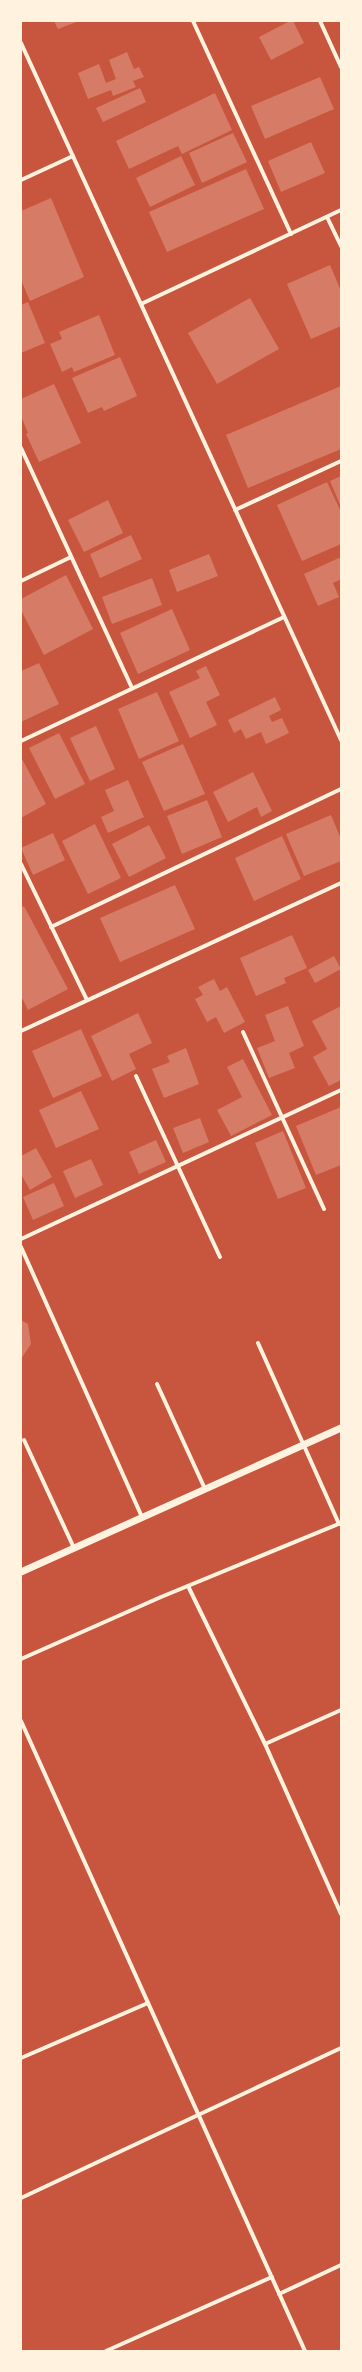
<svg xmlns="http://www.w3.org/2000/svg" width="362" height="2372" font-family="Overpass,sans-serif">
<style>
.building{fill:#d67c66}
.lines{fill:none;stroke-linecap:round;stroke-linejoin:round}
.minor{stroke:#fff3e0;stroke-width:4}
.tertiary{stroke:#fff3e0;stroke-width:7}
</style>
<rect width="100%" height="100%" fill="#c8553d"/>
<g class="building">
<polygon points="54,21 79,21 58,29"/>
<polygon points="290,21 293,21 304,43 271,60 259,37"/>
<polygon points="127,52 134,69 139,67 144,77 133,81 136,87 113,96 111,90 88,99 78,73 99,64 106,83 116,79 109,60"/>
<polygon points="320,77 334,109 265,139 251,106"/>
<polygon points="140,88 146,102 103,122 96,108"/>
<polygon points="215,93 232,130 182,154 178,146 129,169 116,141"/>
<polygon points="233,133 247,162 202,183 189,153"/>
<polygon points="311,142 325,173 281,192 268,161"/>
<polygon points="181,156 195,185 150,207 136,178"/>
<polygon points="246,169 264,209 167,252 149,212"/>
<polygon points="51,198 84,277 30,301 21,280 21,211"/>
<polygon points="330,265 341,291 341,326 311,339 287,284"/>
<polygon points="250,298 279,349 217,384 188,333"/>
<polygon points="28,302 45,343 21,353 21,305"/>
<polygon points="99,315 115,355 74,372 72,367 62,372 50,344 62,339 59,332"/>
<polygon points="120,357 137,396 104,411 102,407 88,413 72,378"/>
<polygon points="54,384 81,443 39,462 26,434 28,433 21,416 21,399"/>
<polygon points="341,386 341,449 248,488 226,435"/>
<polygon points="341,476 341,507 330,481"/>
<polygon points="327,482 341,512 341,544 302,561 277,505"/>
<polygon points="108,500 123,533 84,552 68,520"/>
<polygon points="131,535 142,559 100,578 90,554"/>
<polygon points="209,554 218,576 177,592 169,570"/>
<polygon points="341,557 341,579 333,583 339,597 318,606 304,574"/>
<polygon points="66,575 93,629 44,655 21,610 21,599"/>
<polygon points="152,578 162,605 112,624 102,597"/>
<polygon points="172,609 190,650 138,674 120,633"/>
<polygon points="39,663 59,704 21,722 21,671"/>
<polygon points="206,666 220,695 206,702 217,725 190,738 169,692 200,678 196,671"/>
<polygon points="157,692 179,741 139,759 118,709"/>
<polygon points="275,697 281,710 269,716 272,722 282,718 289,733 266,744 261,732 246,739 241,729 234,733 228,720"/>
<polygon points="96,726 115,769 90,781 70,738"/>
<polygon points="59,733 85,784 55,799 29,748"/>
<polygon points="183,744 205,794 164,811 142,762"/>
<polygon points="21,757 46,804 21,818"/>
<polygon points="253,772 272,811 261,817 257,807 228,822 213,792"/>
<polygon points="128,780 144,817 108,833 101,817 114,811 105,790"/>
<polygon points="207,800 222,837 182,854 167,816"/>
<polygon points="331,815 341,839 341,861 304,876 286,834"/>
<polygon points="95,824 121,878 88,894 62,841"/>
<polygon points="149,825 166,858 129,877 112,844"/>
<polygon points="53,833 65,860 33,875 21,848"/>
<polygon points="282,836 301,879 254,901 235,858"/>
<polygon points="175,885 195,929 120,962 100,918"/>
<polygon points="24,906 68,989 28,1010 21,996 21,908"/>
<polygon points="292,935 307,968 284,978 286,983 256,996 240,958"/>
<polygon points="334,956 341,969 315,983 308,970"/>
<polygon points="214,979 220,991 227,987 245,1022 224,1033 216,1017 207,1022 195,999 203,995 198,987"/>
<polygon points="288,1006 304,1046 289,1053 295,1068 269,1078 257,1048 275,1041 265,1015"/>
<polygon points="341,1006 341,1080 329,1086 313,1057 327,1049 312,1021"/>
<polygon points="138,1013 152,1043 129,1054 136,1069 112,1081 91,1036"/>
<polygon points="81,1029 102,1076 53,1098 32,1051"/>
<polygon points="186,1048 199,1084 164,1098 152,1069 170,1062 167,1056"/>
<polygon points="243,1059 272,1115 231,1136 217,1110 242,1097 227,1067"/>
<polygon points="81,1091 99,1129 56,1148 39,1110"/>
<polygon points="341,1107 341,1165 316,1175 296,1126"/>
<polygon points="200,1118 209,1142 183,1153 173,1128"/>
<polygon points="283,1131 306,1188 278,1199 255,1143"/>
<polygon points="156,1140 166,1162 139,1174 129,1152"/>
<polygon points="36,1148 52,1177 30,1190 21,1174 21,1156"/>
<polygon points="91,1159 103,1185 75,1198 63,1171"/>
<polygon points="54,1183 64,1206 33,1220 23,1197"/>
<polygon points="21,1320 28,1324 31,1344 21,1359"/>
</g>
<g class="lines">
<g class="minor">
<polyline points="193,21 291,234"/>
<polyline points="320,21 341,67"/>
<polyline points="21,43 341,740"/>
<polyline points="21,180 73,156"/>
<polyline points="327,217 341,246"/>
<polyline points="141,304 341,210"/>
<polyline points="21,448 132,688"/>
<polyline points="235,510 341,461"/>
<polyline points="21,581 71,557"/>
<polyline points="21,741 284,617"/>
<polyline points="21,864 87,1000"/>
<polyline points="51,927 341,789"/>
<polyline points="21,1031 341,883"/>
<polyline points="243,1032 324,1209"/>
<polyline points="136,1076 220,1257"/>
<polyline points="21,1239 341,1090"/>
<polyline points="21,1247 142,1517"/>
<polyline points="258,1343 339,1524"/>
<polyline points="157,1384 205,1489"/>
<polyline points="24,1440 74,1548"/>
<polyline points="188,1586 265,1744 341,1914"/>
<polyline points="21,1659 161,1597 341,1523"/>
<polyline points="21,1721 305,2351"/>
<polyline points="265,1744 341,1710"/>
<polyline points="21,2058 148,2003"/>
<polyline points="21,2198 341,2048"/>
<polyline points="279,2294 341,2265"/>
<polyline points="106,2351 272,2277"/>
</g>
<polyline class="tertiary" points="21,1572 341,1428"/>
</g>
<rect width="362" height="2372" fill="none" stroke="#fff3e0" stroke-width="44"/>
</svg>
